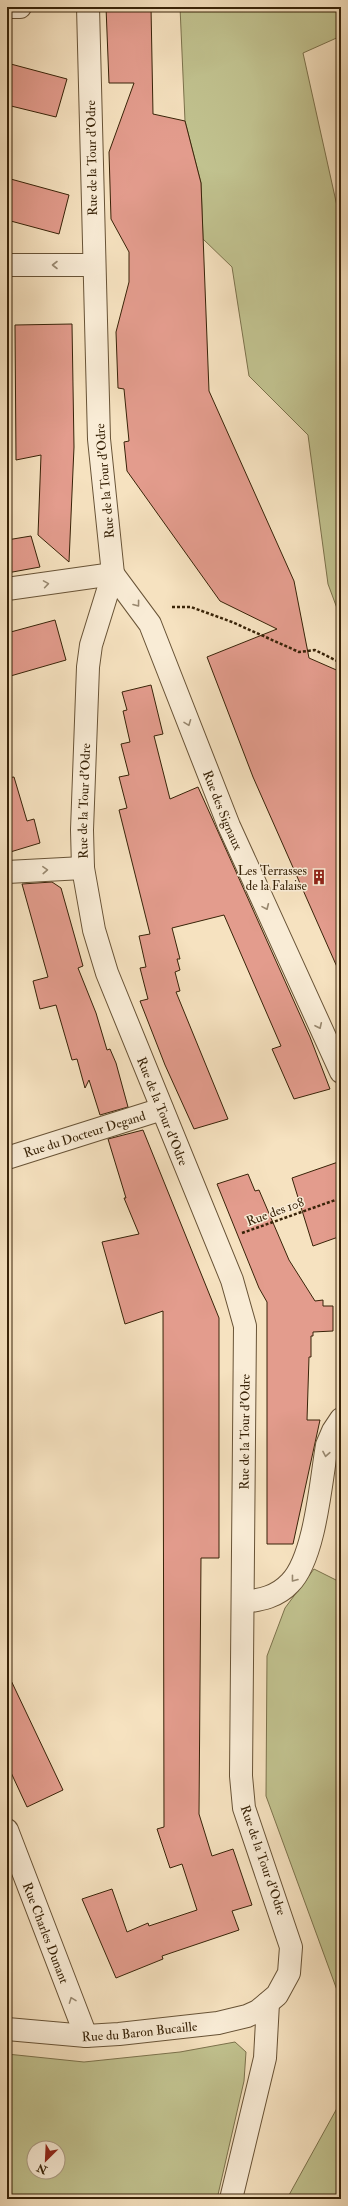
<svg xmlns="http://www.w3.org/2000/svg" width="348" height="2206" font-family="'IM FELL Double Pica',serif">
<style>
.green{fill:#c1c28f;stroke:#7c724c;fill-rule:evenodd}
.building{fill:#e39c8d;stroke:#382308}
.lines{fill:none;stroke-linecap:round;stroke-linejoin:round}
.minor-casing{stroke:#685336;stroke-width:24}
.path{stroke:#382308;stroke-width:2.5;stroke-dasharray:3 2;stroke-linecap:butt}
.minor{stroke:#f9ecd6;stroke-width:22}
.oneway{stroke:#98886f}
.labels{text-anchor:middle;stroke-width:3;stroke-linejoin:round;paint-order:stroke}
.street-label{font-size:13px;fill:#382308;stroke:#f9ecd6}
.poi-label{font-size:13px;fill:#382308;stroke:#f9ecd6;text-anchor:end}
</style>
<rect width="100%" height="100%" fill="#f6e2c0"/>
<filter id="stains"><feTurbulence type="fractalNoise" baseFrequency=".005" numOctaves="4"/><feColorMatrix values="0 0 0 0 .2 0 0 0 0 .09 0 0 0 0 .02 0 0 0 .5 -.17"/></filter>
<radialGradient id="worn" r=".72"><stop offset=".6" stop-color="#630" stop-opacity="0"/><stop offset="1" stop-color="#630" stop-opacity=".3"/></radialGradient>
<g class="green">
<polygon points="180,7 341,7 341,36 303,53 341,224 341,619 328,584 308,435 249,376 232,267 203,239 201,183 185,121"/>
<polygon points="314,1569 336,1580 341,1580 341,2001 266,1796 267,1656 285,1608"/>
<path d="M235 2042 246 2052 244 2081 217 2199H7V2054L84 2062 180 2052ZM34 2148H58V2172H34Z"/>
<polygon points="341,2101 341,2199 246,2199 289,2195"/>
</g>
<g class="building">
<polygon points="106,7 151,7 153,114 185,121 201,183 209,391 294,581 309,658 341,672 341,976 253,777 207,657 277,629 220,601 127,471 124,442 129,441 124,389 118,388 116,332 129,282 129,252 111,219 109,152 134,83 109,83"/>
<polygon points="7,63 67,79 56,117 7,105"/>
<polygon points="7,178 69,195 59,234 7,220"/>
<polygon points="72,324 74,447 69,562 38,535 41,455 16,460 15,325"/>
<polygon points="31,536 40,567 7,573 7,540"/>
<polygon points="55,620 66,660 7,677 7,633"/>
<polygon points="151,685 163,734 154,736 170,799 198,787 310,1037 330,1089 294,1099 272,1049 281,1046 224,915 172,928 180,959 177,959 180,970 175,972 180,991 176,992 228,1119 194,1129 165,1065 140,1001 148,999 140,968 146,967 139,936 150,934 119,810 127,808 119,777 129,775 121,744 130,742 123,711 127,710 122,692"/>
<polygon points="14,777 27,821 34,819 40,843 7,853 7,778"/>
<polygon points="52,882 61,888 83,966 78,968 96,1013 107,1050 110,1049 116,1063 128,1107 100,1115 89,1080 85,1088 77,1059 72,1060 56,1005 40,1009 33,981 48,977 22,884"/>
<polygon points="143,1130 219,1318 219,1558 201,1558 199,1814 212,1856 233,1849 252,1905 232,1911 239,1930 162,1956 163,1959 116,1978 82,1899 112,1889 127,1932 148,1923 149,1926 197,1910 182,1864 170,1868 157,1829 164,1827 163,1311 125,1324 102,1242 139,1234 124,1198 126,1198 108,1139"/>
<polygon points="341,1161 341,1236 313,1246 292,1178"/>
<polygon points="248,1174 255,1191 259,1190 289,1260 315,1301 323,1300 323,1306 333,1306 333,1331 313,1332 313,1336 311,1336 311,1357 309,1357 307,1420 320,1420 293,1544 267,1544 267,1302 259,1288 217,1184"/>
<polygon points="7,1672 63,1790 27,1807 7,1764"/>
</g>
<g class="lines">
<defs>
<g id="minor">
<polyline points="7,7 20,7"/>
<polyline points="7,265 94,265"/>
<path id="s1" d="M113 574 150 624 229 826 341 1072"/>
<polyline points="7,589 113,574"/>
<polyline points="7,872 83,868"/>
<path id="s2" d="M7 1158 162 1109"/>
<path d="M243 1602C261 1600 277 1597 290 1583 315 1558 321 1481 327 1445L333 1431 341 1419"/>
<path id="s3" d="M7 1830 86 2036"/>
<path id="s4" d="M7 2029 86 2036 119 2034 218 2023 247 2016 258 2011 277 1995 289 1973 291 1947 244 1808 241 1776 245 1326 232 1280 107 973 94 930 83 868 82 830 88 667 91 645 113 574 99 439 88 7"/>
<polyline points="231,2199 265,2058 268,2003"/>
</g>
</defs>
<use href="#minor" class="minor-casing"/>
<g class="path">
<polyline points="172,607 191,607 232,622 299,652 315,650 341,663"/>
<polyline points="242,1233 341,1198"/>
</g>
<use href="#minor" class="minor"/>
</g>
<defs><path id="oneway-chevron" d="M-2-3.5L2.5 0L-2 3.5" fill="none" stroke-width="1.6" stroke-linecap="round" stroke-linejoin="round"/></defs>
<g class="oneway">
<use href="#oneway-chevron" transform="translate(55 265) rotate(-180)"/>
<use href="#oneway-chevron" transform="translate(46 584) rotate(-9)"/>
<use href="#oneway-chevron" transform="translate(137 604) rotate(53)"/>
<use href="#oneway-chevron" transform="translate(188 723) rotate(69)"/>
<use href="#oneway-chevron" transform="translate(45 870) rotate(-3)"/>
<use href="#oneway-chevron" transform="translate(266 907) rotate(66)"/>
<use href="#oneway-chevron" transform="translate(319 1026) rotate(65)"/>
<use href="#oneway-chevron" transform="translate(326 1454) rotate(100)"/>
<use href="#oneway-chevron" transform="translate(294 1579) rotate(128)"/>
<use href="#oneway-chevron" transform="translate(72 2000) rotate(-111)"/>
</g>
<defs>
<symbol id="building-bare" viewBox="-9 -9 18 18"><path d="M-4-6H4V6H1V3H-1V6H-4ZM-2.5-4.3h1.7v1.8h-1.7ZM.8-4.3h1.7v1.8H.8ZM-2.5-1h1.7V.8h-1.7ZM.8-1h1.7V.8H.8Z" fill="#8f2418" stroke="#f9ecd6" stroke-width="2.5" paint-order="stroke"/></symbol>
</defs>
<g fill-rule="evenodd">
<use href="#building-bare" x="308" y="866" width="22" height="22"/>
</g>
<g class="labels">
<g class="street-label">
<text transform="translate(91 158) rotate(-91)" y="5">Rue de la Tour d'Odre</text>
<text transform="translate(104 481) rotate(-95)" y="5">Rue de la Tour d'Odre</text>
<text dy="5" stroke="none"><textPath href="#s4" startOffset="1513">Rue de la Tour d'Odre</textPath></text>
<text dy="5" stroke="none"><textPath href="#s1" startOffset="262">Rue des Signaux</textPath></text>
<text transform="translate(163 1111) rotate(68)" y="5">Rue de la Tour d'Odre</text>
<text dy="5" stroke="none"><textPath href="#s2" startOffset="81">Rue du Docteur Degand</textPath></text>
<text transform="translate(275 1211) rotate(-20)" y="5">Rue des 108</text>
<text dy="5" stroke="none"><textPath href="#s4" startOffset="853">Rue de la Tour d'Odre</textPath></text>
<text transform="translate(264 1860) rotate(71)" y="5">Rue de la Tour d'Odre</text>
<text dy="5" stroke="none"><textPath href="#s3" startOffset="110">Rue Charles Dunant</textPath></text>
<text dy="5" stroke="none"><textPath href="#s4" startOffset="133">Rue du Baron Bucaille</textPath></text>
</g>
<g class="poi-label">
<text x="307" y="875">Les Terrasses<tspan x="307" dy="15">de la Falaise</tspan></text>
</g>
</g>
<rect width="348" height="2206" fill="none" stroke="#f6e2c0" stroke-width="24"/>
<rect x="8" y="8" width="332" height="2190" fill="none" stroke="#382308" stroke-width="2"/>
<rect x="12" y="12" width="324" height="2182" fill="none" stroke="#382308"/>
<g transform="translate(46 2160) rotate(204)"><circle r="19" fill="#f9ecd6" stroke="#ac9c84"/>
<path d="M0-3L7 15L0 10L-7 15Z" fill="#8f2418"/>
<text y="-6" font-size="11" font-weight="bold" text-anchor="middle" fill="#382308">N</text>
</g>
<rect width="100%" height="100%" filter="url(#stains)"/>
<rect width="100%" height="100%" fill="url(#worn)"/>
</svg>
